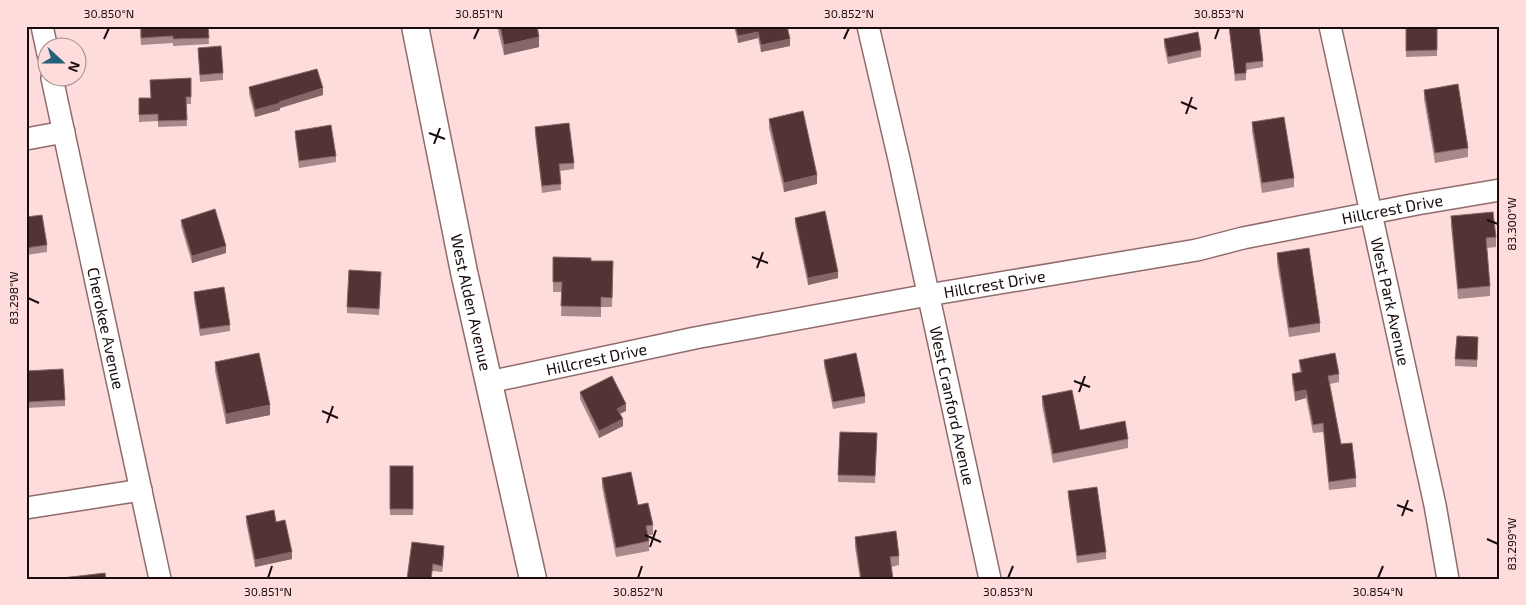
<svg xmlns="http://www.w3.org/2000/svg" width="1526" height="605" font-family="'Exo 2',sans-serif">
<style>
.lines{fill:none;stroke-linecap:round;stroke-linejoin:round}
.minor-casing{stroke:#8f6b6c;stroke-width:24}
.tertiary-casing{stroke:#8f6b6c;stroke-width:29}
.minor{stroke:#fff;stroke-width:21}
.tertiary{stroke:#fff;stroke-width:26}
.wall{fill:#a88888}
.shaded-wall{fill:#866666}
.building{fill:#533334;stroke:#866666}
.ticks{fill:none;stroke:#190c0c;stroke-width:2}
.labels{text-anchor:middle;stroke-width:5;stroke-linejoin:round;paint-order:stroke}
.street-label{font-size:16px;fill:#190c0c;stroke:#fedcdc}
.neatline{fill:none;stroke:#190c0c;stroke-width:2}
.ticks-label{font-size:12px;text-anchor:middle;fill:#190c0c}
</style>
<rect width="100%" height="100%" fill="#fedcdc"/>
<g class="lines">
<defs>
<g id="minor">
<polyline points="42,26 48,54"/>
<path id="s1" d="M868 26 899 159 990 579"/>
<path id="s2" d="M1330 26 1435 505 1448 579"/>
<path id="s3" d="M52 78 160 579"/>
<polyline points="26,139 64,132"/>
<path id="s4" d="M489 382 695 338 928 295 1197 250 1243 238 1417 204 1500 190"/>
<polyline points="26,508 141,490"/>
</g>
<g id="tertiary">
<path id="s5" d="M415 26 464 272 533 579"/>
</g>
</defs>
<use href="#minor" class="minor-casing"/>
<use href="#tertiary" class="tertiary-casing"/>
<use href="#minor" class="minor"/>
<use href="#tertiary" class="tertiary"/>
</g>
<g class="wall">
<polygon points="140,26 208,26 209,44 173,46 173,43 141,45"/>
<polygon points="497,26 537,26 539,47 504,55"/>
<polygon points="734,26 787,26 790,46 761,52 758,38 738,43"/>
<polygon points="1229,26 1259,26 1263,61 1263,67 1246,70 1246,80 1235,81"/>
<polygon points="1406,26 1437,26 1437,56 1406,57"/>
<polygon points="1164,39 1201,50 1201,57 1168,64 1164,46"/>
<polygon points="198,48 223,73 223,80 200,82"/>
<polygon points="191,78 191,104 186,104 187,126 158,127 158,121 139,122 139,98 151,98"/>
<polygon points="249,87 323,95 280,108 280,110 255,117 249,94"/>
<polygon points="1424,90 1468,148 1468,157 1435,163 1424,99"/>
<polygon points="769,119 817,184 784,192 769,128"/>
<polygon points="1252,122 1294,178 1294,187 1262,193 1252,131"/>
<polygon points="535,127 574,163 574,169 560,171 561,190 542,193 535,134"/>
<polygon points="295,131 336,156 336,162 299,168 295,137"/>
<polygon points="1451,216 1496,237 1496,247 1487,248 1490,286 1490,296 1458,299 1451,225"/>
<polygon points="26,217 47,245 47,252 26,255"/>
<polygon points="795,218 838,278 808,285 795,224"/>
<polygon points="181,220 226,253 192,263 181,226"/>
<polygon points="1277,253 1320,323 1320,332 1289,337 1277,263"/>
<polygon points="553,257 591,261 613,261 612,307 601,307 601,317 561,316 562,292 553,292"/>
<polygon points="381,279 379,315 347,313 347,307"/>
<polygon points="194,292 230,325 230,331 200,336 194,299"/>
<polygon points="1478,337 1477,367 1455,366 1455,359"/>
<polygon points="824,360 865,396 865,403 833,409 824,366"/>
<polygon points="1299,360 1339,374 1339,382 1330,384 1341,444 1356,478 1356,487 1329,490 1323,432 1313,433 1306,398 1295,401 1292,382 1292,374 1300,372"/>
<polygon points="215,362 270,415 226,424 215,371"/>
<polygon points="26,371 65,400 65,406 26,408"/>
<polygon points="580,392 626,411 620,414 623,426 599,438 580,399"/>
<polygon points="1042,396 1080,430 1128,439 1128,448 1053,463 1042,405"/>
<polygon points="877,433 875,483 838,482 838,475"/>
<rect x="390" y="466" width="23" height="49"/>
<polygon points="602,478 638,505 653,525 653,535 648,535 649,541 649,551 616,557 602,487"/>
<polygon points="1068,491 1106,552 1106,559 1077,563 1068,497"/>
<polygon points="246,516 276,522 292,559 255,567 246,522"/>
<polygon points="855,537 899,556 899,565 891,567 893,579 860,579 855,547"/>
<polygon points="444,553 442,572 433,571 407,579"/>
</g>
<g class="shaded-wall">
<polygon points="758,32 758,38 738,43 738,36"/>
<polygon points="539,37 539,47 504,55 504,45"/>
<polygon points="790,39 790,46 761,52 761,45"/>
<polygon points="323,88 323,95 280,108 280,110 255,117 255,110 279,102"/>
<polygon points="817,175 817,184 784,192 784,183"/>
<polygon points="226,246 226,253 192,263 192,256"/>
<polygon points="838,272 838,278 808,285 808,278"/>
<polygon points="1306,390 1306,398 1295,401 1295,392"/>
<polygon points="626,404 626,411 617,415 617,409"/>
<polygon points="270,405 270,415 226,424 226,414"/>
<polygon points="623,419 623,426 599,438 599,431"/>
<polygon points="444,546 444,553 442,572 442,566"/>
<polygon points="292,552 292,559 255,567 255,560"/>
</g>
<g class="building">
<polygon points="141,26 208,26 209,38 173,39 173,36 141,38"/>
<polygon points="500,26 537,26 539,37 504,45"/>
<polygon points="735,26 787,26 790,39 761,45 758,32 738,36"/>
<polygon points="1229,26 1259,26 1263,61 1246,63 1246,73 1235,74"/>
<polygon points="1406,26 1437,26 1437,50 1406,51"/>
<polygon points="1198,32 1201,50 1168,57 1164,39"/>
<polygon points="221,46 223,73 200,75 198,48"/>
<polygon points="317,69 323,88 279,102 280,103 255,110 249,87"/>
<polygon points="191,78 191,97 186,97 187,120 158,121 158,114 139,115 139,98 151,98 150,80"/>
<polygon points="1458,84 1468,148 1435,153 1424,90"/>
<polygon points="803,111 817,175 784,183 769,119"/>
<polygon points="1284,117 1294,178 1262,183 1252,122"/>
<polygon points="569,123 574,163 559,164 561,184 542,186 535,127"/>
<polygon points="331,125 336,156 299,161 295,131"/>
<polygon points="215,209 226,246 192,256 181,220"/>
<polygon points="825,211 838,272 808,278 795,218"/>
<polygon points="1493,212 1496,237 1486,238 1490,286 1458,289 1451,216"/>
<polygon points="42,215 47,245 26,248 26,217"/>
<polygon points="1309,248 1320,323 1289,328 1277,253"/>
<polygon points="553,257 591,258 591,261 613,261 612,298 601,297 601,307 561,306 562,282 553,282"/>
<polygon points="349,270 381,272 379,309 347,307"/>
<polygon points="224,287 230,325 200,329 194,292"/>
<polygon points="1457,336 1478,337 1477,360 1455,359"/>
<polygon points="259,353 270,405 226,414 215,362"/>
<polygon points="856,353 865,396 833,402 824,360"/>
<polygon points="1335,353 1339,374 1328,376 1341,444 1352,443 1356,478 1329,482 1323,423 1313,425 1306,390 1295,392 1292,374 1302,372 1299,360"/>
<polygon points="63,369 65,400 26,402 26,371"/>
<polygon points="612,376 626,404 617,409 623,419 599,431 580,392"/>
<polygon points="1072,390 1080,430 1125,421 1128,439 1053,454 1042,396"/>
<polygon points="840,432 877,433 875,476 838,475"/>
<rect x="390" y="466" width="23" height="43"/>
<polygon points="631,472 638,505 648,503 653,525 646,526 649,541 616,548 602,478"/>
<polygon points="1097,487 1106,552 1077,556 1068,491"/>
<polygon points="274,510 276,522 285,520 292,552 255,560 246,516"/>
<polygon points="896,531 899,556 890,557 893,579 861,579 855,537"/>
<polygon points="412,542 444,546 442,566 433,564 431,579 407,579"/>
<polygon points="105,573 106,579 62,578"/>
</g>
<path class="ticks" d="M104 39 109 28M474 39 479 28M844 39 849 28M1215 39 1219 28M1181 102 1197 109M1186 114 1192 97M429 133 445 139M434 144 440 128M1487 220 1498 224M752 257 768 263M757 268 763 252M28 298 39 303M1074 381 1090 387M1079 392 1085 376M322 411 338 418M327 423 333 406M1397 505 1413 511M1402 516 1408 500M645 535 661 542M1487 539 1498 544M650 547 656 530M268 578 272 566M638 578 642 566M1008 578 1013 566M1378 578 1383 566"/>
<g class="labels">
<g class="street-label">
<text dy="6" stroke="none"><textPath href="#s4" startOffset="920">Hillcrest Drive</textPath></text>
<text dy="6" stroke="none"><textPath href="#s4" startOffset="515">Hillcrest Drive</textPath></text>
<text dy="6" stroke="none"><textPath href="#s2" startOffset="282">West Park Avenue</textPath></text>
<text dy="6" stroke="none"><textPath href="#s5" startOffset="282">West Alden Avenue</textPath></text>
<text dy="6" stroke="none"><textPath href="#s3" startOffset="256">Cherokee Avenue</textPath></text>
<text dy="6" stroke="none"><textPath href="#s4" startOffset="110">Hillcrest Drive</textPath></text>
<text dy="6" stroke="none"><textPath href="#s1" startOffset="389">West Cranford Avenue</textPath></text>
</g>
</g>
<rect width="1526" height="605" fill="none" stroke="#fedcdc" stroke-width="55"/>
<g transform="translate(62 62) rotate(111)"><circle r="24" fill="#fedcdc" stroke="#a28989"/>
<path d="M0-4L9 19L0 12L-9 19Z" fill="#256178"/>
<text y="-8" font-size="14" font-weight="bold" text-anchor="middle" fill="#190c0c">N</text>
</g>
<rect x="28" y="28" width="1470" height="550" class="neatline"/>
<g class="ticks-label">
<text x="109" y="18">30.850°N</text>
<text x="479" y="18">30.851°N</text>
<text x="849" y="18">30.852°N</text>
<text x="1219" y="18">30.853°N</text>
<text transform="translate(1512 224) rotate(-90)" y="4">83.300°W</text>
<text transform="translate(14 298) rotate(-90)" y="4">83.298°W</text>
<text transform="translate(1512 544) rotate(-90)" y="4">83.299°W</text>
<text x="268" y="596">30.851°N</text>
<text x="638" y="596">30.852°N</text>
<text x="1008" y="596">30.853°N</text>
<text x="1378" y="596">30.854°N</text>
</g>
</svg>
